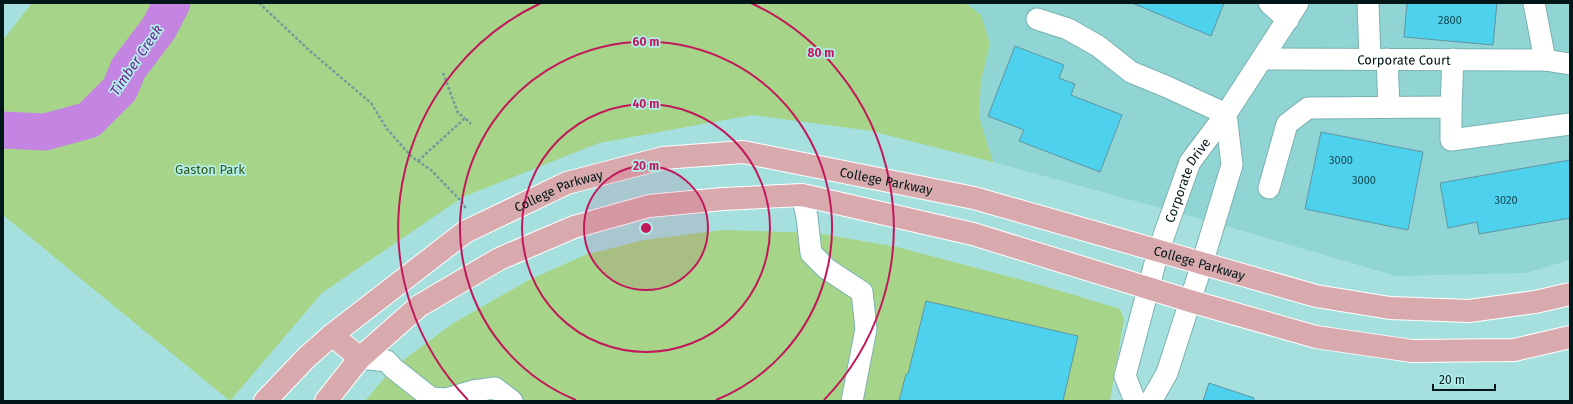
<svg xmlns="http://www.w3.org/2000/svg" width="1573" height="404" font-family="'Fira Sans',sans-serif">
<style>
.built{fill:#90d5d4}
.green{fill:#a6d589}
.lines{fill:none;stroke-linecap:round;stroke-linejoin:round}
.river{stroke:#c484e2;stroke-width:37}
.building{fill:#4dd1ec;stroke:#5f95a2}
.minor-casing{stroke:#79b2b1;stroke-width:23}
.major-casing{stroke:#fff;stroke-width:24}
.path{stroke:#6f9d9d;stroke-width:2.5;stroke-dasharray:3 2;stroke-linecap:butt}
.minor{stroke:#fff;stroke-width:21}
.major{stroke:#d8aaae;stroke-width:22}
.ring{fill:none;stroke:#c2185b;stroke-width:2}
.labels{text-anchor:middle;stroke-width:3.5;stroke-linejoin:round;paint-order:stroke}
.number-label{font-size:11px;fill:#14464c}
.street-label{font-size:13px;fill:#011717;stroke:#b2eeec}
.park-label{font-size:13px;fill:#325812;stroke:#b2eeec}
.water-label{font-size:14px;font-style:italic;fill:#702090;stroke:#b2eeec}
.centre{fill:#c2185b;stroke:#b2eeec;stroke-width:2}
.ring-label{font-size:12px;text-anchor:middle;font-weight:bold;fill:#c2185b;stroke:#b2eeec;stroke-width:3.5;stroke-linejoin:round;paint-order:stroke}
</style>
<rect width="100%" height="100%" fill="#a5e0df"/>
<polygon class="built" points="966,3 1570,3 1570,260 1525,273 1396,276 1229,227 993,162 979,118 981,81 990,43 981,15"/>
<g class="green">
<polygon points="32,3 966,3 981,15 990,43 981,81 979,117 993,162 871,131 752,115 599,143 463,197 322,293 230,401 3,215 3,40"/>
<polygon points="723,230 816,233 897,247 1044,286 1120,309 1124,319 1110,401 365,401 393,368 452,324 529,280 585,255 644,240"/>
</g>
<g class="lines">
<polyline class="river" points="3,130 45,132 89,120 120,89 128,69 159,28 172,3"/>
</g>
<g class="building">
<polygon points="1132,3 1224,3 1211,36"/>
<polygon points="1407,3 1497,3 1493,45 1404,37"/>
<polygon points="1015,46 1064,65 1059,78 1075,84 1071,95 1122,115 1100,172 1019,141 1024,130 988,116"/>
<polygon points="1321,132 1423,152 1408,230 1305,209"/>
<polygon points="1570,160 1570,218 1479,234 1477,222 1448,228 1440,183"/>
<polygon points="926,301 1078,336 1063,401 899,401 906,374 908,374"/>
<polygon points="1209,383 1254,398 1254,401 1203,401"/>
</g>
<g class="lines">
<defs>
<g id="minor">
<polyline points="1269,3 1288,20"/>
<polyline points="1368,3 1370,59"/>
<polyline points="1534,3 1545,60 1570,64"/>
<polyline points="1037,19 1068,29 1098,46 1131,72 1165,86 1226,114"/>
<path id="s1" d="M1263 59 1545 60"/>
<polyline points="1387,59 1389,107"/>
<polyline points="1451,107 1453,59"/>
<polyline points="1269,188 1287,124 1308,108 1451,107 1451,140 1570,124"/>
<polyline points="802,195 807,217 811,253 827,269 862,292 866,329 852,401"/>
<polyline points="360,358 387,361 393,368 431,398 446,399 473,391 495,388 512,401"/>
<path id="s2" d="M1135 401 1125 376 1158 252 1190 162 1226 114 1298 3"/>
<polyline points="1151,401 1167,373 1202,264 1232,165 1226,114"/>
</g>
<g id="major">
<polyline points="332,335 360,358"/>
<path id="s3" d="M265 401 307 357 332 335 465 232 567 183 663 158 743 152 974 198 1316 296 1390 308 1469 311 1535 302 1570 294"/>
<polyline points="326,401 360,358 419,306 499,259 574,227 649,206 723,199 802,195 973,234 1190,301 1316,337 1412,351 1514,350 1570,337"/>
</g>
</defs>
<use href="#minor" class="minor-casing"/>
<use href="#major" class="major-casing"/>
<g class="path">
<polyline points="259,3 310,51 371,103 387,129 412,157 431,170 463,203 466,209"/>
<polyline points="443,73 458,113 465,118"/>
<polyline points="418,161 465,118 471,124"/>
</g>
<use href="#minor" class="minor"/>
<use href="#major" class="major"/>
</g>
<circle cx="646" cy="228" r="62" fill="#c2185b" fill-opacity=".12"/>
<g class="ring">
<circle cx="646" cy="228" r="62"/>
<circle cx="646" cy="228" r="124"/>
<path d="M576 400A186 186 0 1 1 716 400"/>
<path d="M468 400A248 248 0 0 1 541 3M751 3A248 248 0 0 1 824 400"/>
</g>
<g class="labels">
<g class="number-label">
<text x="1450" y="24">2800</text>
<text x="1341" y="164">3000</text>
<text x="1364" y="184">3000</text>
<text x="1506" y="204">3020</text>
</g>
<g class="street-label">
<text dy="5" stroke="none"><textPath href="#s1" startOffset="141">Corporate Court</textPath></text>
<text dy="5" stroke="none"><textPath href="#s3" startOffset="701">College Parkway</textPath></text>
<text dy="5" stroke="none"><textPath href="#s2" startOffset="233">Corporate Drive</textPath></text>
<text dy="5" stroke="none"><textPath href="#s3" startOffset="365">College Parkway</textPath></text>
<text dy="5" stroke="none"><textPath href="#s3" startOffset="1025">College Parkway</textPath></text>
</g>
<g class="park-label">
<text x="210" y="174">Gaston Park</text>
</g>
<g class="water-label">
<text transform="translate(136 60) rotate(-56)" y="5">Timber Creek</text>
</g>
</g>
<circle cx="646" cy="228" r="6" class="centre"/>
<g class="ring-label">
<text x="646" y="46">60 m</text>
<text x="821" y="57">80 m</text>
<text x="646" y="108">40 m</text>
<text x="646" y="170">20 m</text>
</g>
<rect width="1573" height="404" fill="none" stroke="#011717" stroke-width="8"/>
<path d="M1433 384v6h62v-6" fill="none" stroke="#011717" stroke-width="2"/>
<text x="1439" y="384" font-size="12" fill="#011717" stroke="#b2eeec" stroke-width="3" paint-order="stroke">20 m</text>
</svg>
